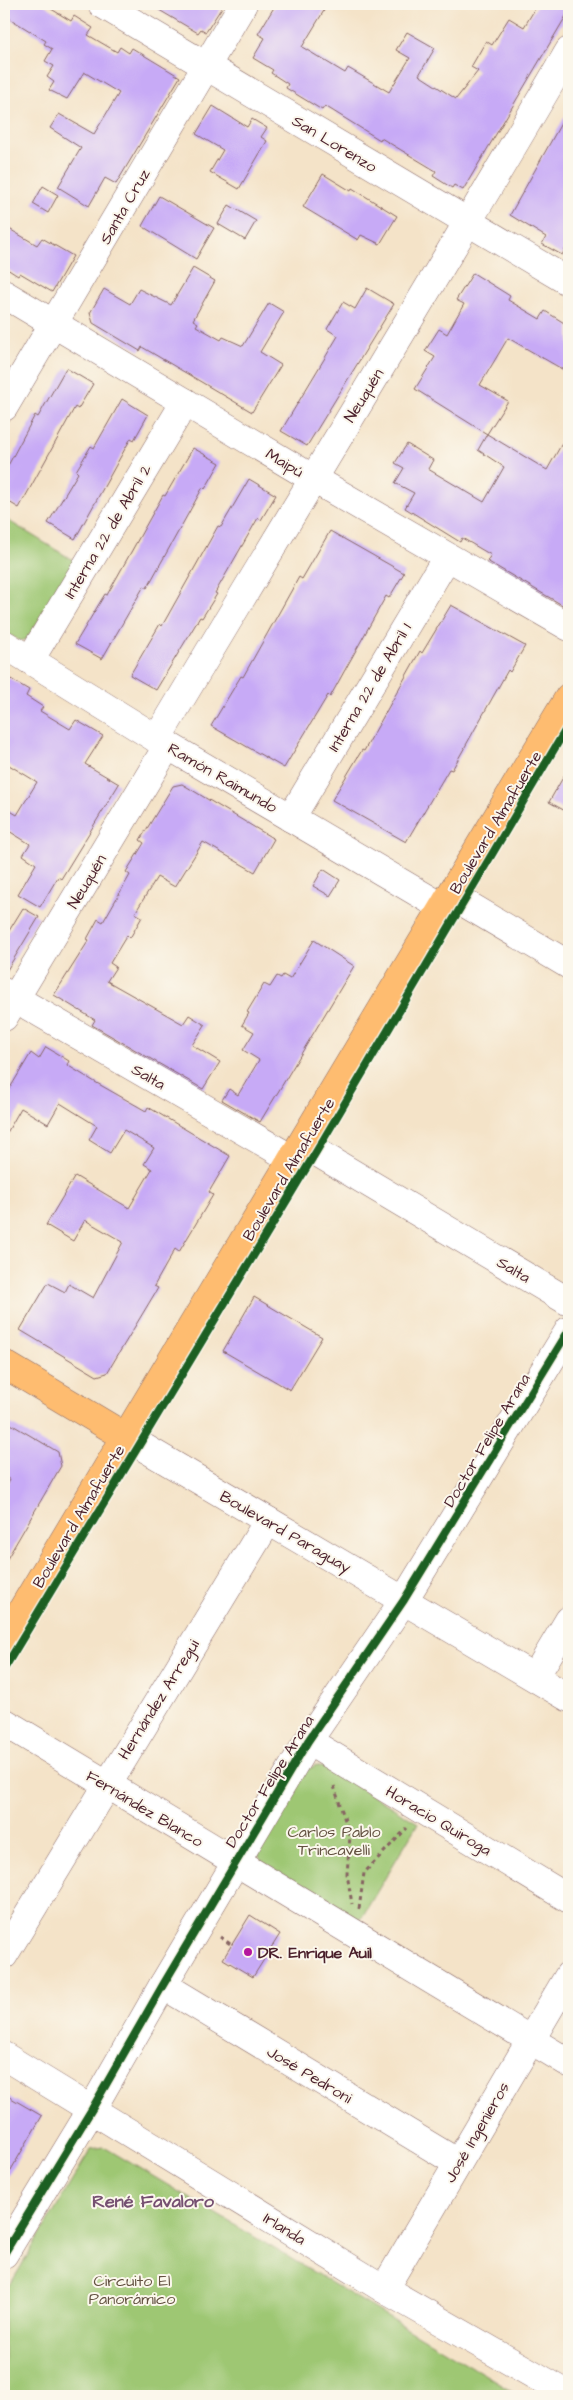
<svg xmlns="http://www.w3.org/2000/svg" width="573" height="2400" font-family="'Architects Daughter',sans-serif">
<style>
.green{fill:#9ec773;stroke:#74734f}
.building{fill:#c7aaf6}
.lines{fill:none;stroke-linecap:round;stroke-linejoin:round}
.minor-casing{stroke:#866462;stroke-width:29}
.major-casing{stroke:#866462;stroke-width:29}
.path{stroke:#866462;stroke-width:3;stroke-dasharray:4 4;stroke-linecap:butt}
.minor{stroke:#fff;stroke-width:28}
.major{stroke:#febc70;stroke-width:28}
.cycleway-casing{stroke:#fbf7ec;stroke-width:11}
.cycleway{stroke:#1b5e20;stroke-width:8}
.poi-dot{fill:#b5179e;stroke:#fbf7ec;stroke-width:2}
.labels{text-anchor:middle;stroke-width:4;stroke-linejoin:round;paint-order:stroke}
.street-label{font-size:16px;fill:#4a1f2b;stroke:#fbf7ec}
.park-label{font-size:16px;fill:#635141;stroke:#fbf7ec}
.poi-label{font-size:16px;font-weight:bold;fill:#4a1f2b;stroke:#fbf7ec;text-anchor:start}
.neighbourhood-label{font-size:18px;font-weight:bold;fill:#765072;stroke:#fbf7ec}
</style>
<rect width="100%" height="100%" fill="#fbf7ec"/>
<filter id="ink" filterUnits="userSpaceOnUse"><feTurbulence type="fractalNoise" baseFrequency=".02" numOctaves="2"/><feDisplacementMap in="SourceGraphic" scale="10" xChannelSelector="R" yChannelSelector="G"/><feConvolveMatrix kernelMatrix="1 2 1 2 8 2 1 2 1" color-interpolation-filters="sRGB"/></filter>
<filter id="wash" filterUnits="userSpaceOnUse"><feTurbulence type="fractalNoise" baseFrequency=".0096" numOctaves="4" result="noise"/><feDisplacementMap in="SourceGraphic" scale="20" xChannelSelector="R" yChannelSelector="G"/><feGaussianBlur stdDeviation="1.12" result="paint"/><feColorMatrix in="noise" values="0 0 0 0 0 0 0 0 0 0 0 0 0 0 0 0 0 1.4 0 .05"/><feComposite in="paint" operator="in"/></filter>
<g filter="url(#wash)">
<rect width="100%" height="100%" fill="#f4e3c8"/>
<g class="green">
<polygon points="4,518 76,562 27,639 20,641 4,632"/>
<polygon points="316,1765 327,1768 418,1823 359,1922 262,1863 257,1853 258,1847 304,1771"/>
<polygon points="104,2147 521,2396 4,2396 4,2295 91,2149"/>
</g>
<g id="blocks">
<g class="building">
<polygon points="4,4 43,4 71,21 74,16 93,28 88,35 117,52 120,47 129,53 132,48 180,77 116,184 105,178 89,206 58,187 81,148 50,128 59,114 94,134 119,93 84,72 67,99 49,90 54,82 47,77 54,66 45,61 52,49 44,44 46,41 4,15"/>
<polygon points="149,4 224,4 206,32 201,29 198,33"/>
<polygon points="276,4 328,4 302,47 345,73 348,68 389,92 410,58 396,50 407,32 435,48 419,75 456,99 478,71 471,67 486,41 492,45 509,18 524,27 538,4 569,4 569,11 463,190 454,185 452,188 433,176 436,171 381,138 380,140 325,106 322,110 286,88 288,84 271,73 273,70 253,58 265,38 258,34"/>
<polygon points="213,106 247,127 252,119 267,128 261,137 267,141 239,189 210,172 223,150 196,134"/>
<polygon points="569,109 569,243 562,255 542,244 546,237 510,215"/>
<polygon points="323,174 351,191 352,188 397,216 380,244 361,235 358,240 303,207"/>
<polygon points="43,186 58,195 48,213 33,204"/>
<polygon points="159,196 214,228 196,259 142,226"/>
<polygon points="229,205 256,221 245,240 218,224"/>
<polygon points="4,226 37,245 42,238 73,256 52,292 20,273 18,276 4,267"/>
<polygon points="193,268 215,281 193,320 198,323 196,326 221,340 223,337 243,346 269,303 284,312 260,352 281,365 252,412 142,347 140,351 93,323 90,313 104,289 130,304 139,289 171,305"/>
<polygon points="473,273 510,296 508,300 540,319 545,311 569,326 569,373 508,338 480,385 508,401 487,434 415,389 435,357 425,351 439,329 447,334 464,304 456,300"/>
<polygon points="367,288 394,304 307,446 281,431 338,336 327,329 343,302 355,309"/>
<polygon points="66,368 93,384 78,409 75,407 19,508 4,499 4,473 35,415 38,417"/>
<polygon points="122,399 148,415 134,440 131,438 75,539 48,523 78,473 76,471 91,446 94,448"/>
<polygon points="569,431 569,609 487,561 491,555 462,538 460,542 405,508 414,493 395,483 404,468 395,463 407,444 433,460 428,469 484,502 504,467 478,450 487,434 547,470"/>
<polygon points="193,448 220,463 205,489 203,487 147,588 144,586 102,659 75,644 105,594 107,595 163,495 165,496"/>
<polygon points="249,479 276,495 261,520 258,518 215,593 217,594 202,618 200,617 156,690 130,675 160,624 162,626 218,526 221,527"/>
<polygon points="330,531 404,573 389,598 386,596 330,697 328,695 284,768 211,726 241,676 243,677 299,577 302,579"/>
<polygon points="451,605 525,646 510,672 508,670 452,770 449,769 406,842 332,800 362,750 364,751 420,651 422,653"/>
<polygon points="4,675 29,690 26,696 43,707 40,711 70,729 76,720 103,736 85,764 119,784 61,879 58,877 40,907 18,894 36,864 23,855 30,844 4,828 4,807 17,815 37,782 4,762"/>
<polygon points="569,767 569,813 549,802"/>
<polygon points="182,784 274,839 255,872 203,842 175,887 157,877 135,913 142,917 130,938 127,935 110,963 116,967 107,981 183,1024 189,1015 205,1025 192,1045 220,1062 203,1089 92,1025 95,1020 54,995 89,940 87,939 98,919 103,922 130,875 126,872 144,843 140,840 173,786"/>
<polygon points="323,869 340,880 330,896 313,886"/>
<polygon points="23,908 39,917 4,975 4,939"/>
<polygon points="314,940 354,966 260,1122 222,1100 229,1089 238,1095 259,1060 243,1050 254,1032 242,1025 249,1013 247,1012 264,984 270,987 277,976 281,978 283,975 290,979"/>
<polygon points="46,1047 69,1061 67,1065 95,1082 146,1111 148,1107 230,1156 209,1192 213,1195 179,1252 175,1249 154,1286 158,1288 107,1373 97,1376 20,1330 48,1283 65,1292 69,1284 93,1298 123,1242 85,1220 73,1241 46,1225 75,1176 129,1208 152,1169 144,1164 154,1148 124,1130 110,1153 89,1140 97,1126 60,1103 48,1124 21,1108 4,1138 4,1098 31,1053 39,1059"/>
<polygon points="254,1297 322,1337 290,1390 223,1351"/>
<polygon points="4,1420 58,1452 61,1466 4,1564 4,1491 10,1480 4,1476"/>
<polygon points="250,1915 280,1934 253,1977 223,1959"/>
<polygon points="4,2094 42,2116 4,2182"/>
</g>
</g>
</g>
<g filter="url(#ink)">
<use href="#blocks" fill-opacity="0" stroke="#866462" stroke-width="1"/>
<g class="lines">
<defs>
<g id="minor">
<polyline points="102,4 569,282"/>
<polyline points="4,294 312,478 569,627"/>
<polyline points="4,407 243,4"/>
<polyline points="4,644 157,739 444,908"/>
<polyline points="30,660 185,402"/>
<path d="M157 739C294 509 434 282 569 51"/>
<polyline points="291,818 447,557"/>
<polyline points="451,895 569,965"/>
<polyline points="4,992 294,1160"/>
<polyline points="4,1017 168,745"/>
<polyline points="303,1144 569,1302"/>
<polyline points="126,1437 569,1698"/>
<polyline points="535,1677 569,1620"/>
<polyline points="4,1722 569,2063"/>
<polyline points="308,1741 569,1899"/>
<polyline points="4,1955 268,1521"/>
<polyline points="163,1985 458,2163"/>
<polyline points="4,2056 384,2289 569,2395"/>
<polyline points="4,2254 92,2109 163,1985 308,1741 404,1600 569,1330"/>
<polyline points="384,2289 569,1975"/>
</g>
<g id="major">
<polyline points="4,1364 126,1437"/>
<polyline points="4,1640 569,697"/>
</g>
</defs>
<use href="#minor" class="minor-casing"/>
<use href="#major" class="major-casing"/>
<g class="path">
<polyline points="334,1786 350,1836 347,1874 352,1904"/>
<polyline points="359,1909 364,1873 407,1828"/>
<polyline points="220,1937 232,1945"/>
</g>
<use href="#minor" class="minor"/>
<use href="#major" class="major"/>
<defs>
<g id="cycleway">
<polyline points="4,1669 316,1152 569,724"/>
<polyline points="4,2254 92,2109 163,1985 308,1741 404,1600 569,1330"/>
</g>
</defs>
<use href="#cycleway" class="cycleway-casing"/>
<use href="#cycleway" class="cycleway"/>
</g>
</g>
<circle class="poi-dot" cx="248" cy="1952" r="5"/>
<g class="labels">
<g class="street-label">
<text transform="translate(335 143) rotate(31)" y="6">San Lorenzo</text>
<text transform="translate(124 206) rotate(-60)" y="6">Santa Cruz</text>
<text transform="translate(363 395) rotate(-58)" y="6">Neuquén</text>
<text transform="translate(285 462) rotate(31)" y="6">Maipú</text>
<text transform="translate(107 531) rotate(-59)" y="6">Interna 22 de Abril 2</text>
<text transform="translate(369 687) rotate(-59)" y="6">Interna 22 de Abril 1</text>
<text transform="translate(223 777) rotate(30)" y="6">Ramón Raimundo</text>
<text transform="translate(495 822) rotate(-59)" y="6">Boulevard Almafuerte</text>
<text transform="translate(86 881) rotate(-59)" y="6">Neuquén</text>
<text transform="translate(149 1076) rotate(30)" y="6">Salta</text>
<text transform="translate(288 1169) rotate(-59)" y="6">Boulevard Almafuerte</text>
<text transform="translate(514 1269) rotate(31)" y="6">Salta</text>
<text transform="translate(486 1440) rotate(-59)" y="6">Doctor Felipe Arana</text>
<text transform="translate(78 1516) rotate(-59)" y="6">Boulevard Almafuerte</text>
<text transform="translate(286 1531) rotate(30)" y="6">Boulevard Paraguay</text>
<text transform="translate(158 1699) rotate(-58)" y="6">Hernández Arregui</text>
<text transform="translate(269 1781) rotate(-58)" y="6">Doctor Felipe Arana</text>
<text transform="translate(145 1808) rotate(31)" y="6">Fernández Blanco</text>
<text transform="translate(439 1820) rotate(31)" y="6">Horacio Quiroga</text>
<text transform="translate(310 2074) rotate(31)" y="6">José Pedroni</text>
<text transform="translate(476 2132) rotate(-60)" y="6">José Ingenieros</text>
<text transform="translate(285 2228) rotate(32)" y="6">Irlanda</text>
</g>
<g class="park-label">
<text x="334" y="1837">Carlos Pablo<tspan x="334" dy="18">Trincavelli</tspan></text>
<text x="132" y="2286">Circuito El<tspan x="132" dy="18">Panorámico</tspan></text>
</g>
<g class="poi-label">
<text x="258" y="1958">DR. Enrique Auil</text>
</g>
<g class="neighbourhood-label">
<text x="153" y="2207">René Favaloro</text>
</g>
</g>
<rect width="573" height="2400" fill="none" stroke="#fbf7ec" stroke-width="20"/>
</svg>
